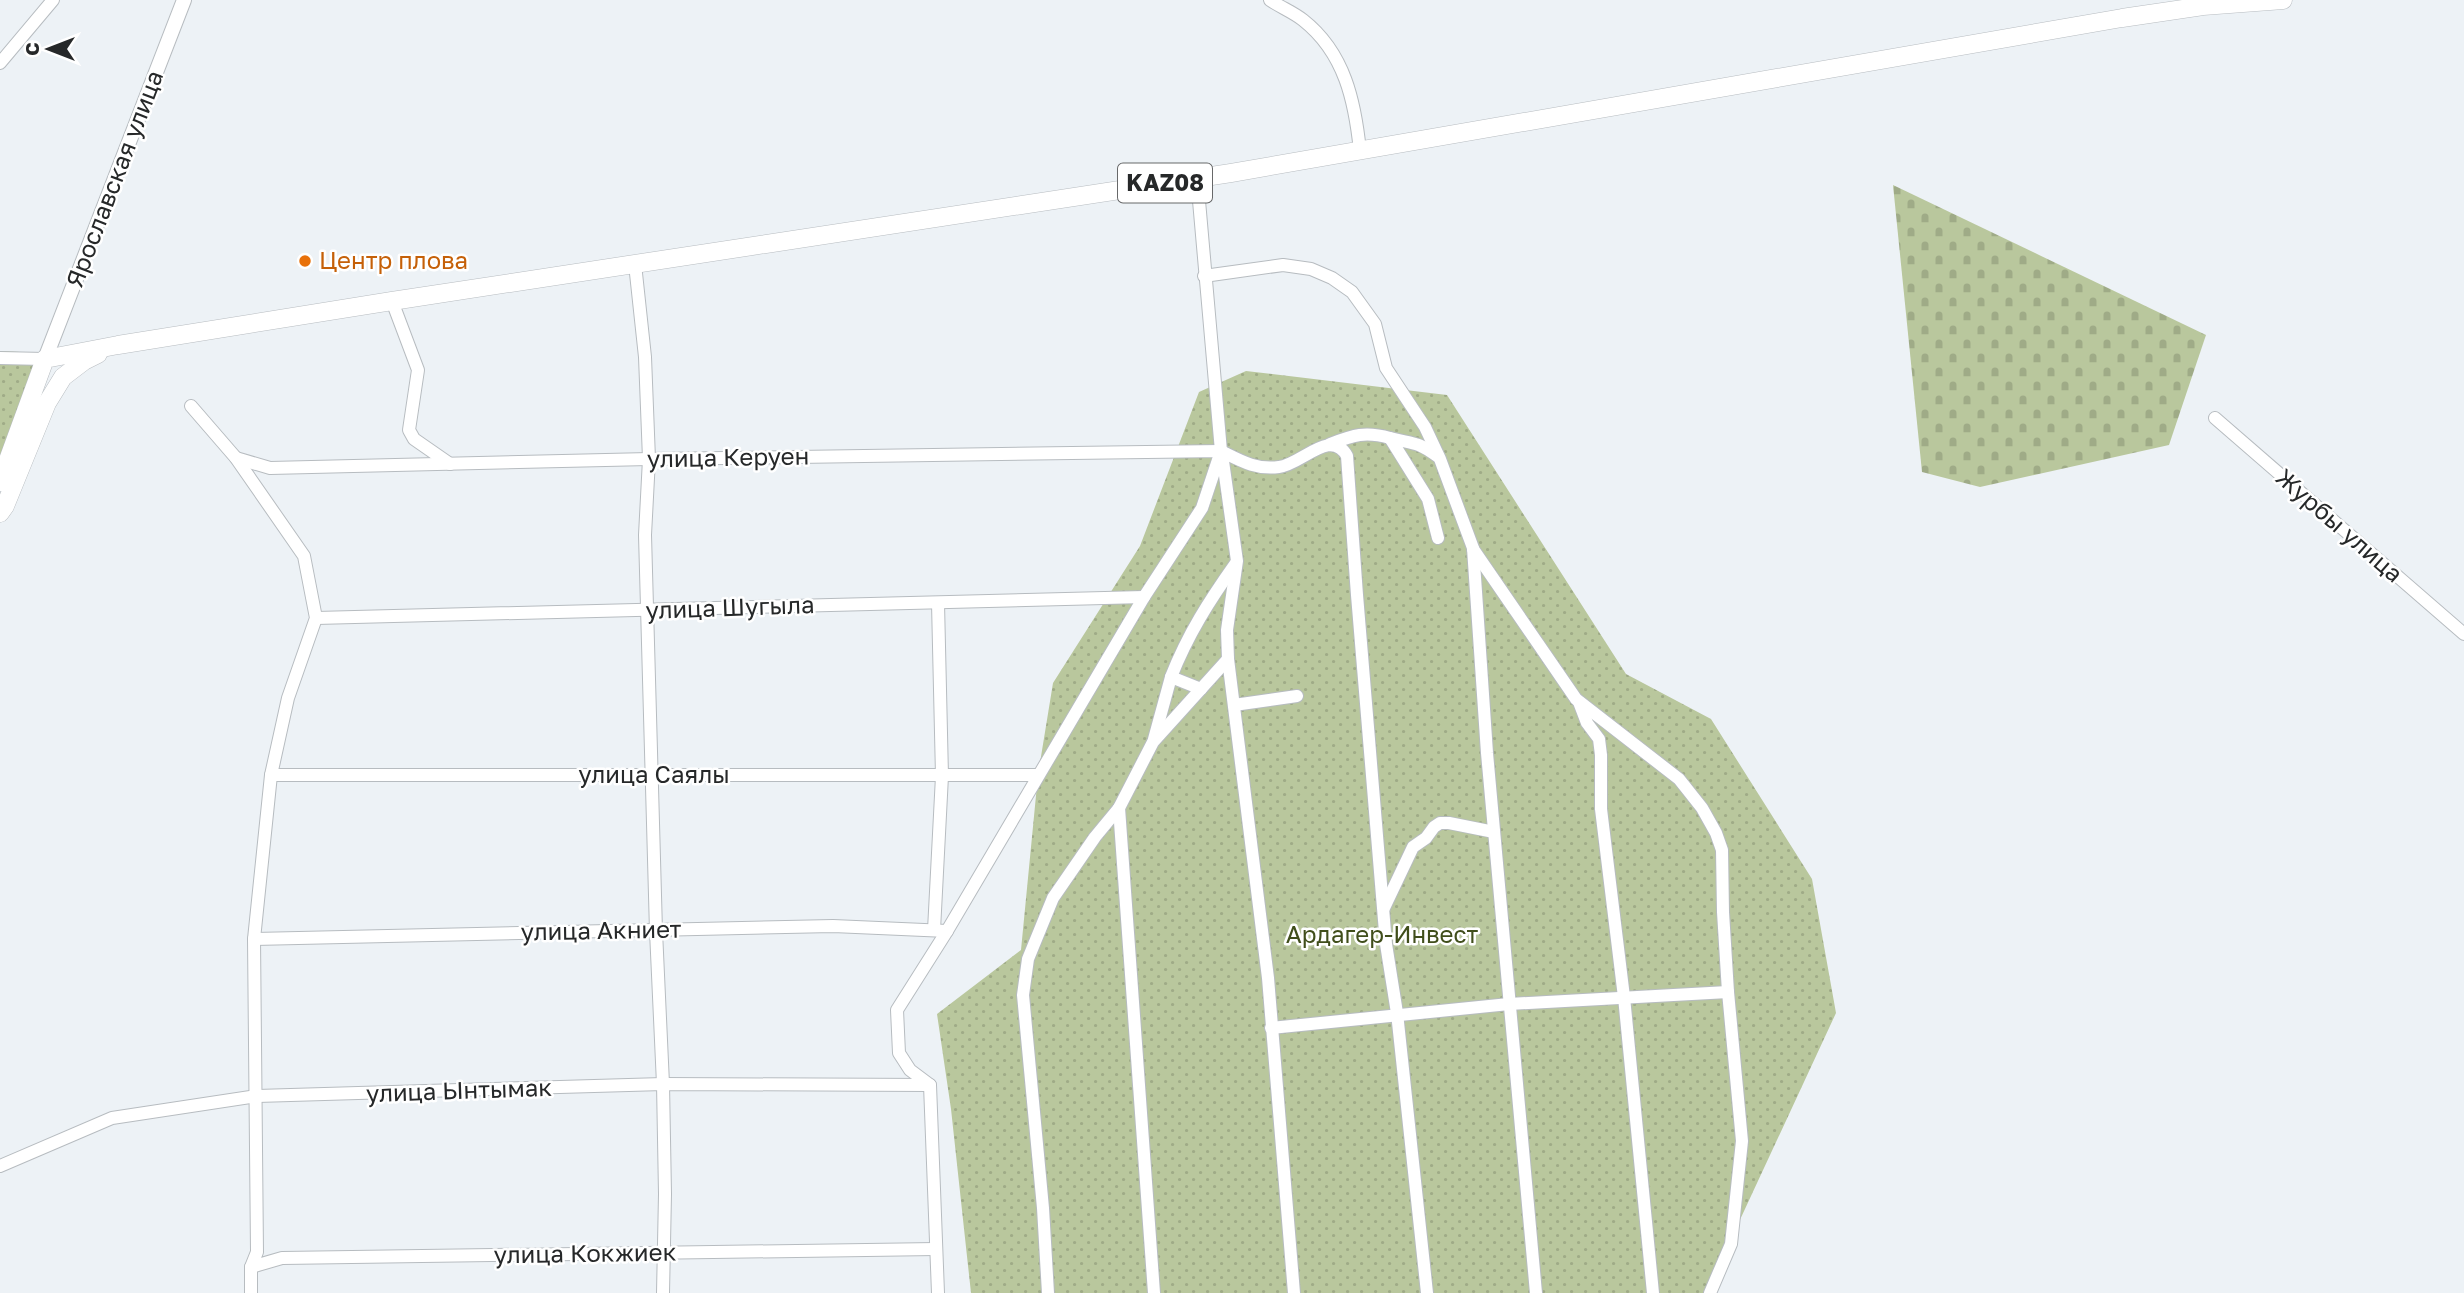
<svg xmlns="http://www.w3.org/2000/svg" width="2464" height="1293" font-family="'Golos Text',sans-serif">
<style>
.cemetery{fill:url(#cemetery-stones)}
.garden{fill:url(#garden-dots)}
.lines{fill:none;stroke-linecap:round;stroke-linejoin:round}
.minor-casing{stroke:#b7bcc0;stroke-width:14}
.major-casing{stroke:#b7bcc0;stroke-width:16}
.highway-casing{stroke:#b7bcc0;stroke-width:19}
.minor{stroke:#fff;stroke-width:12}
.major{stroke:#fff;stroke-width:14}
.highway{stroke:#fff;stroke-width:18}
.food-dot{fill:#e8710a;stroke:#fff;stroke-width:2.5}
.labels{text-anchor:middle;stroke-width:5;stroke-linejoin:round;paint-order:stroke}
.shield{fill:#fff;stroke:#676869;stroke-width:2}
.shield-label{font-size:23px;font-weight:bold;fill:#262829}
.street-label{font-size:24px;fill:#262829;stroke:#fff}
.food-label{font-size:24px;fill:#c56008;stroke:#fff;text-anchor:start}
.park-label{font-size:24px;fill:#404e1b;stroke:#fff}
</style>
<defs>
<pattern id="cemetery-stones" width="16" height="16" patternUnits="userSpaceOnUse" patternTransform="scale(1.75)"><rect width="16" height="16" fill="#b9c79d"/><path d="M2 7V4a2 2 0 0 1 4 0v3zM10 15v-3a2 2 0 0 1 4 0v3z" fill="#9fab87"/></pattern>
<pattern id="garden-dots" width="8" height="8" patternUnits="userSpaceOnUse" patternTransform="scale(1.75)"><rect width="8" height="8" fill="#b9c79d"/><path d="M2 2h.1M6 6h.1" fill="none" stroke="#9fab87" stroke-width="1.8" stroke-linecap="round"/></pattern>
</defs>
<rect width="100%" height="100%" fill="#edf2f6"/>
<polygon class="cemetery" points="1893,185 2206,335 2169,445 1980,487 1922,472"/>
<g class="garden">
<polygon points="0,351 40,353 0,459"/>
<polygon points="1246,371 1447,395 1626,674 1711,719 1812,879 1836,1013 1706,1293 971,1293 951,1109 937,1014 1021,950 1038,775 1053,683 1140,546 1199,392"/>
</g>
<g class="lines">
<defs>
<g id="minor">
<path d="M1270 0C1280 7 1293 12 1303 20 1345 53 1355 102 1360 151"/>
<polyline points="0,63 53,0"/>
<polyline points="635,264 645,357 649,459 645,535 656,931 663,1084 665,1194 663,1293"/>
<polyline points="1204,276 1283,265 1311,269 1332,278 1352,292 1375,324 1386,368 1425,427 1440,459 1473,548 1487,753 1536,1293"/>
<polyline points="392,301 418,370 409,430 414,439 450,464"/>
<polyline points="0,358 45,359"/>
<polyline points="191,406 236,458 304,556 316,618 288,698 271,775 254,939 257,1252 251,1267 282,1258 936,1249"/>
<polyline points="2215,418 2464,634"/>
<polyline points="1390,438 1428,499 1438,538"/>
<path d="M1330 444C1354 435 1365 431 1390 438 1413 444 1417 441 1437 456"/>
<polyline points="1222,454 1237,561 1227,630 1228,659 1268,978 1294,1293"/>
<path d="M236 458 270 468 649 459 1221 451C1241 461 1256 470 1279 467 1301 465 1331 427 1347 456L1357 595 1386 944 1397 1013 1427 1293"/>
<polyline points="1473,549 1576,699 1679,779 1702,808 1716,833 1722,850 1723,912 1728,992 1742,1141 1731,1244 1710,1293"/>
<polyline points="316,618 1144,597"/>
<path d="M1201 689 1171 677C1188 634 1209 601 1236 563"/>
<polyline points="1579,702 1587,723 1599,739 1601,755 1601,809 1624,997 1653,1293"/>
<polyline points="1234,705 1297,696"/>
<polyline points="1154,739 1171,677"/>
<polyline points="271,775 1038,775"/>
<polyline points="1119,808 1154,1293"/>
<polyline points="1384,908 1413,847 1426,838 1434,827 1440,823 1449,823 1494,832"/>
<polyline points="934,930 942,776 938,603"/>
<polyline points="254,939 833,926 947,931"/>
<polyline points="1271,1028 1509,1004 1728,992"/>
<polyline points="0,1166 112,1118 257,1096 663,1084 930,1085"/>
<polyline points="251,1293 251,1267"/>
<polyline points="938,1293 930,1085 910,1070 899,1053 897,1010 947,931 1144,597 1202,508 1221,451 1197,178"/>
<polyline points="1048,1293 1043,1208 1023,995 1028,959 1053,898 1095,837 1119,808 1153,742 1228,659"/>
</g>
<polyline id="major" points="45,359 184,0"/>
<g id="highway">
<polyline points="0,482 45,359 118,345 392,301 1231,173 2122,18 2203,6 2283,0"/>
<polyline points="0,513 5,506 47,403 63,377 84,361 98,354"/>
</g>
</defs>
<use href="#minor" class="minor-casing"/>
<use href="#major" class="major-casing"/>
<use href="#highway" class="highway-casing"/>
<use href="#minor" class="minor"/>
<use href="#major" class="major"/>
<use href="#highway" class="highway"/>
</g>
<circle class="food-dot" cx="305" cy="261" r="7"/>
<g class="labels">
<rect class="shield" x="1118" y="163.5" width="94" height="39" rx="5"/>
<g class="shield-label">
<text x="1165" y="191">KAZ08</text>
</g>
<g class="street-label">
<text transform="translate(115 179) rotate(-69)" y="8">Ярославская улица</text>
<text transform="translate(728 458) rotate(-1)" y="8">улица Керуен</text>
<text transform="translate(2339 526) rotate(41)" y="8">Журбы улица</text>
<text transform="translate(730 608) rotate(-2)" y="8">улица Шугыла</text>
<text x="654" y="783">улица Саялы</text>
<text transform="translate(601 931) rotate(-1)" y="8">улица Акниет</text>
<text transform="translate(459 1091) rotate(-2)" y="8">улица Ынтымак</text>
<text transform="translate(585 1254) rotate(-1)" y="8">улица Кокжиек</text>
</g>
<g class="food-label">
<text x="319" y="269">Центр плова</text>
</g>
<g class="park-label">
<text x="1382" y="943">Ардагер-Инвест</text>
</g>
</g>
<g transform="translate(49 49) rotate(270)" stroke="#ffffff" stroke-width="5" paint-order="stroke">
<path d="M0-5L12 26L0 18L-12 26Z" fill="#262829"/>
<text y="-10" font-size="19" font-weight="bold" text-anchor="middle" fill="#262829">С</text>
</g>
</svg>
